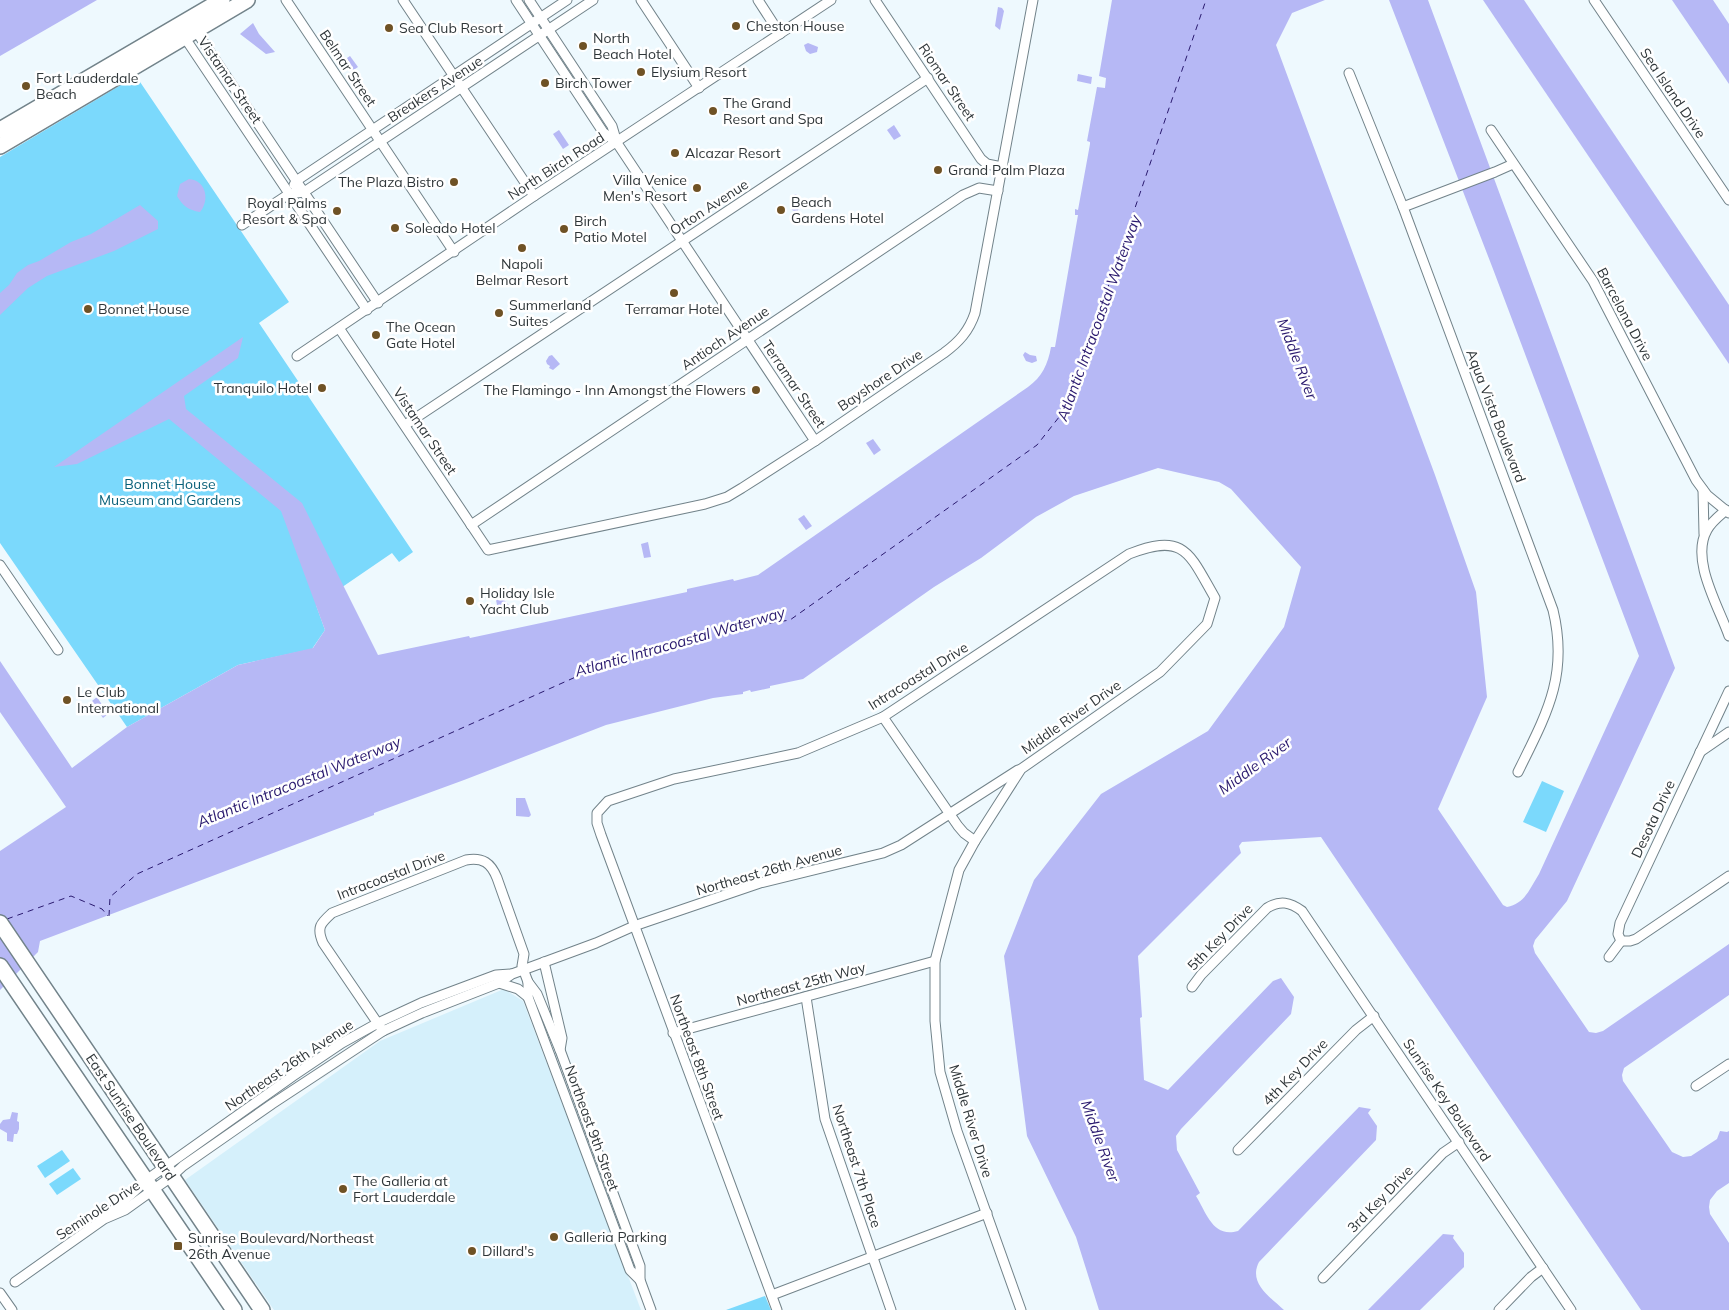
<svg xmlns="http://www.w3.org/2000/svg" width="1729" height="1310" font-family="Mulish,sans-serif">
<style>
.built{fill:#d5f0fb}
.green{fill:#7bd9fc}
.water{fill:#b6b8f5}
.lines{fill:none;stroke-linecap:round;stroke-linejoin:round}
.ferry{stroke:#2a1a6f;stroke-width:1;stroke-dasharray:6 5;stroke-linecap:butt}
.minor-casing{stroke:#72838a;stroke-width:11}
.primary-casing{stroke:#72838a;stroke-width:18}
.minor{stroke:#fff;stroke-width:9}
.primary{stroke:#fff;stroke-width:15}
.poi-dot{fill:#6f5225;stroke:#fff;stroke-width:2}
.labels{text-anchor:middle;stroke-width:5;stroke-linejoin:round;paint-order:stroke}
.poi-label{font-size:14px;fill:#2f3639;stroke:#fff;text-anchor:start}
.street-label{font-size:14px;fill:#2f3639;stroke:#fff}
.park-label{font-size:14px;fill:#075f78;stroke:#fff}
.water-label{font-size:15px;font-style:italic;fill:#2a1a6f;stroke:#fff}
</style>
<rect width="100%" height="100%" fill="#eef9fe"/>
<polygon class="built" points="504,989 523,1001 641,1310 274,1310 185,1180 380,1041"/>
<g class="green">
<polygon points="136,76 289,302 259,323 413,552 399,562 392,553 316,605 325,630 312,649 238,665 127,727 0,543 0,157"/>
<polygon points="1542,781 1564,791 1546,832 1523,822"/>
<polygon points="62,1150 70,1161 45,1178 37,1166"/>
<polygon points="73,1168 81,1179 57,1195 49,1184"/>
<polygon points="765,1296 771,1310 726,1310"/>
</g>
<g class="water">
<polygon points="0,0 97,0 0,56"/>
<path d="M1112 0H1325L1292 13 1276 45 1435 475 1476 592 1487 697 1438 809 1503 905 1507 907C1525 904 1530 888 1539 874L1639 656 1493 269 1389 0H1428L1675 668 1567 901 1535 940 1533 946 1535 953 1589 1032 1596 1033 1603 1031 1729 944V995L1624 1068 1622 1075 1623 1081 1672 1152 1683 1157 1691 1156 1717 1139 1720 1131 1727 1132 1729 1131V1183L1717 1191 1710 1200 1709 1207 1710 1214 1729 1243V1310H1641L1321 837 1242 842 1239 846 1241 853 1138 956 1142 1017 1140 1018 1144 1080 1168 1090 1273 981 1281 978 1294 997 1291 1014 1181 1129 1176 1136 1177 1150 1200 1193 1196 1196C1207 1214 1213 1238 1238 1231L1359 1107 1371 1109 1368 1113 1377 1126 1376 1140 1259 1262C1248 1283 1270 1297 1284 1310H1099L1076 1237 1027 1136 1004 956 1034 880 1101 794 1208 731 1284 627 1301 567 1231 489 1219 482 1158 468 1074 496 1036 517 981 558 934 587 803 679 770 686V688L751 692 750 690 743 692V694L713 698 606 725 464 780 374 813V815L40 941 38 952 0 990V851L66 807 0 712V661L72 768 127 727 238 665 313 648 325 630 281 511 169 419 77 464 54 467 243 337 238 358 184 396 186 409 302 503 378 655 469 636 470 638 687 592V589L733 579 734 581 758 575 1028 387C1042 377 1048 364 1051 347H1055L1078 215H1075V209L1078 210 1090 144V142L1087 141 1097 87 1105 88 1106 78 1099 76Z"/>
<polygon points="1483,0 1524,0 1729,305 1729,364"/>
<polygon points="1672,0 1713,0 1729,24 1729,84"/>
<polygon points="998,7 1002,8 1004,11 1000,30 995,26"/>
<polygon points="253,23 259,34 275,52 266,54 240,34"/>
<polygon points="808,43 818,47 817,52 810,54 806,51 804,45"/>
<polygon points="350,56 358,67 352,71 344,60"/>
<polygon points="1078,74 1092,77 1091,84 1077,81"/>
<polygon points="894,125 901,136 894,140 887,130"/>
<polygon points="559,130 569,145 563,149 553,134"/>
<path d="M189 179C206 180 210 200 200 212 188 210 183 206 177 196L180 184Z"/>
<polygon points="796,194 802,202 797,212 792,210 791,207 792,207 791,196"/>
<polygon points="140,205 158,221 158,229 114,251 47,276 28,288 0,315 0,293 9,285 17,273 28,265 39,261 71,242 91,234"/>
<polygon points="1025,352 1030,355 1036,356 1037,361 1032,363 1026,361 1023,355"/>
<polygon points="552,355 560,364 553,370 549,368 550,366 547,364 546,361 549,356"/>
<polygon points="873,439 881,450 874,455 866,443"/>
<polygon points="804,515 812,526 806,530 798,519"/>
<polygon points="648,542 651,557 644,558 641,544"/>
<polygon points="499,598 502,598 509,605 507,611 501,610 497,605 496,600"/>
<polygon points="97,697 108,714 103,718 96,708 95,708 92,701"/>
<polygon points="516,798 525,798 531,815 529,817 516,816"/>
<polygon points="12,1112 18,1113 17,1121 19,1122 19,1129 17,1134 14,1134 13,1142 7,1141 7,1133 0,1129 0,1124 3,1120 10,1119"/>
<polygon points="1443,1234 1454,1235 1453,1238 1464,1253 1464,1267 1420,1310 1368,1310"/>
</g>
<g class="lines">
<g class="ferry">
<polyline points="109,916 110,897 137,874 589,671 752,626 790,620 1037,445 1067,407 1206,0"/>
<polyline points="7,919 71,896 102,909 108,916"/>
</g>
<defs>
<g id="minor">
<polyline points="286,0 454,252"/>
<polyline points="403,0 534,196"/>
<polyline points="516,0 603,132 617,143 815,441"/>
<polyline points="529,0 612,126 617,143"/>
<polyline points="641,0 699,88"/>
<polyline points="758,0 780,34"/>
<polyline points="875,0 981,159 987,164 1002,167"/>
<polyline points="1594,0 1729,200"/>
<polyline points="194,29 196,31 378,303"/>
<polyline points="185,33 185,38 367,310"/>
<path d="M1349 73 1403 207 1553 610C1569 676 1546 715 1518 772"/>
<polyline points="1491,130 1593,281 1696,480 1707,495 1729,513"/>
<polyline points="294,185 296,181 567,0"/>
<polyline points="1403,207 1495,172 1513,164"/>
<polyline points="242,225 289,194 304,192 593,0"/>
<path d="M339 328 488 550 705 504 727 497 742 488 815 441 944 353C959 342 969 331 975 313L1033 0"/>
<polyline points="297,356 534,196 831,0"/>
<polyline points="405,425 928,78"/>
<polyline points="1703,490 1704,534"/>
<path d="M1726 510C1719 516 1711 522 1707 530 1690 560 1719 607 1729 636"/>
<polyline points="471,525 963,195 979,188 998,191"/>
<polyline points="0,565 58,650"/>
<polyline points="883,717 958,826 964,833 975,841"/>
<polyline points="1700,752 1729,732"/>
<polyline points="1621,941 1618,934 1620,923 1729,691"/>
<polyline points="1621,941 1630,941 1636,939 1729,876"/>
<polyline points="1609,957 1621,941"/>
<polyline points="544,962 562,1038 560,1050"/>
<polyline points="528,982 528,997 630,1270 640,1280"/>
<polyline points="499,983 518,989 528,997"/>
<path d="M1192 987 1201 975 1267 908C1280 900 1290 902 1302 911L1571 1310"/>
<polyline points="806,997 825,1119 891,1310"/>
<path d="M383 1031 323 943C316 927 321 923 332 913L466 860C483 857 491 863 497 878L524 954 522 966 528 982 537 994 560 1050 640 1266V1280L651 1310"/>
<polyline points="673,1033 935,961"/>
<polyline points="1696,1086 1729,1064"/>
<polyline points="1238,1150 1356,1030 1374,1016"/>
<path d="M106 1217C119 1204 133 1194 145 1181L293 1076 342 1043 378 1023 421 1003 496 975 511 974"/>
<polyline points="1323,1278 1443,1153 1459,1142"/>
<polyline points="15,1282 104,1219 125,1210 171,1177 183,1166 272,1104 383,1031 422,1013 499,983 512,974 596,943 634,926 760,883 883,853 901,845 1018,770"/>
<polyline points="0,1293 12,1310"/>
<polyline points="772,1295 987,1213"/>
<path d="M777 1310 601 835 597 823V813L608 801 674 779 798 753 883 717 1129 554C1185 532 1189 553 1215 598L1207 624 1160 672 1021 769 975 841 959 870 935 961V1021L940 1072 957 1131 1021 1310"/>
<polyline points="1499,1310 1531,1277 1543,1268"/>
</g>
<g id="primary">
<polyline points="0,130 222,0"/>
<polyline points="0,146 247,0"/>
<polyline points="0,923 262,1310"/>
<polyline points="0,966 234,1310"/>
</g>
</defs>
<use href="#minor" class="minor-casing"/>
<use href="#primary" class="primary-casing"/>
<use href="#minor" class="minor"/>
<use href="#primary" class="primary"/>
</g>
<g class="poi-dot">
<circle cx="736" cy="26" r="5"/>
<circle cx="389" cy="28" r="5"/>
<circle cx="583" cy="46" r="5"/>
<circle cx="641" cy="72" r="5"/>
<circle cx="545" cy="83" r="5"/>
<circle cx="26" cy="86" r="5"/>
<circle cx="713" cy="111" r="5"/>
<circle cx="675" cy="153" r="5"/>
<circle cx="938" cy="170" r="5"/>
<circle cx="454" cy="182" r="5"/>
<circle cx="697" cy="188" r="5"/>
<circle cx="781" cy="210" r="5"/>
<circle cx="337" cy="211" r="5"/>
<circle cx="395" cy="228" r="5"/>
<circle cx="564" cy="229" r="5"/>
<circle cx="522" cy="248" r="5"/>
<circle cx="674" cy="293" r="5"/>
<circle cx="88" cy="309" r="5"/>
<circle cx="499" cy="313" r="5"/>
<circle cx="376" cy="335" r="5"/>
<circle cx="322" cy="388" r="5"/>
<circle cx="756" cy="390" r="5"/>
<circle cx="470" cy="601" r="5"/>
<circle cx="67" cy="700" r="5"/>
<circle cx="343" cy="1189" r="5"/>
<circle cx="554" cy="1237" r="5"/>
<rect x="173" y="1241" width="10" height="10" rx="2.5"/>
<circle cx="472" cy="1251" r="5"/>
</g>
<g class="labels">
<g class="poi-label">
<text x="746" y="31">Cheston House</text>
<text x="399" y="33">Sea Club Resort</text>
<text x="593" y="43">North<tspan x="593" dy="16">Beach Hotel</tspan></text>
<text x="651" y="77">Elysium Resort</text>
<text x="36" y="83">Fort Lauderdale<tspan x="36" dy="16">Beach</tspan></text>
<text x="555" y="88">Birch Tower</text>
<text x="723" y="108">The Grand<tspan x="723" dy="16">Resort and Spa</tspan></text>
<text x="685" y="158">Alcazar Resort</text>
<text x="948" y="175">Grand Palm Plaza</text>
<text x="687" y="185" text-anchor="end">Villa Venice<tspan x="687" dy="16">Men's Resort</tspan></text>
<text x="444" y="187" text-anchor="end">The Plaza Bistro</text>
<text x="791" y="207">Beach<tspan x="791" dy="16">Gardens Hotel</tspan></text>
<text x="327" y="208" text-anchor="end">Royal Palms<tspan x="327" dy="16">Resort &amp; Spa</tspan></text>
<text x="574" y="226">Birch<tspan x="574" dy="16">Patio Motel</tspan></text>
<text x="405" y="233">Soleado Hotel</text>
<text x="522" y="269" text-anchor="middle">Napoli<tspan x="522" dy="16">Belmar Resort</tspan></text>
<text x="509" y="310">Summerland<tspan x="509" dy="16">Suites</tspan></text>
<text x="98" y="314">Bonnet House</text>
<text x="674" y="314" text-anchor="middle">Terramar Hotel</text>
<text x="386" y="332">The Ocean<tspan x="386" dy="16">Gate Hotel</tspan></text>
<text x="312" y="393" text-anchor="end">Tranquilo Hotel</text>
<text x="746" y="395" text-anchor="end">The Flamingo - Inn Amongst the Flowers</text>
<text x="480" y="598">Holiday Isle<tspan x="480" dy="16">Yacht Club</tspan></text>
<text x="77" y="697">Le Club<tspan x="77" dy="16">International</tspan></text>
<text x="353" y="1186">The Galleria at<tspan x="353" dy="16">Fort Lauderdale</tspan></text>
<text x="564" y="1242">Galleria Parking</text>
<text x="188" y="1243">Sunrise Boulevard/Northeast<tspan x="188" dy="16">26th Avenue</tspan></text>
<text x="482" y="1256">Dillard's</text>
</g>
<g class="street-label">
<text transform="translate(348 68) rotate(56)" y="5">Belmar Street</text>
<text transform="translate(230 80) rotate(56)" y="5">Vistamar Street</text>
<text transform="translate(947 82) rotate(56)" y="5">Riomar Street</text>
<text transform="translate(435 89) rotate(-33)" y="5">Breakers Avenue</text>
<text transform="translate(1673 93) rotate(56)" y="5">Sea Island Drive</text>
<text transform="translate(556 166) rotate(-33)" y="5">North Birch Road</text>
<text transform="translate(709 207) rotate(-33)" y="5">Orton Avenue</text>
<text transform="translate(1625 314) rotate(62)" y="5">Barcelona Drive</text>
<text transform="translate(725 338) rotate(-34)" y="5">Antioch Avenue</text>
<text transform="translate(880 380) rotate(-34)" y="5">Bayshore Drive</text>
<text transform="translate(794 384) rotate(56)" y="5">Terramar Street</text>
<text transform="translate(1496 416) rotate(69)" y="5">Aqua Vista Boulevard</text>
<text transform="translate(425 431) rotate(56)" y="5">Vistamar Street</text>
<text transform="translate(918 676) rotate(-32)" y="5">Intracoastal Drive</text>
<text transform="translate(1071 717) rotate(-35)" y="5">Middle River Drive</text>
<text transform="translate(1653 819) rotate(-65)" y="5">Desota Drive</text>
<text transform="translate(769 870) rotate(-16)" y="5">Northeast 26th Avenue</text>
<text transform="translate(391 875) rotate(-21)" y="5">Intracoastal Drive</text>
<text transform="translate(1220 937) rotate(-46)" y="5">5th Key Drive</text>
<text transform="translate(801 984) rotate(-15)" y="5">Northeast 25th Way</text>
<text transform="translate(697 1057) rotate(70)" y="5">Northeast 8th Street</text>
<text transform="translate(289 1065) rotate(-34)" y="5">Northeast 26th Avenue</text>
<text transform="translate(1295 1072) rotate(-46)" y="5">4th Key Drive</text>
<text transform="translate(1447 1100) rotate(56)" y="5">Sunrise Key Boulevard</text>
<text transform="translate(131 1117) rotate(56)" y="5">East Sunrise Boulevard</text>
<text transform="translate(971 1121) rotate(73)" y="5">Middle River Drive</text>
<text transform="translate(592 1128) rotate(70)" y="5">Northeast 9th Street</text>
<text transform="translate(857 1166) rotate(72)" y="5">Northeast 7th Place</text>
<text transform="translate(1380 1199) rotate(-46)" y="5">3rd Key Drive</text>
<text transform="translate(98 1210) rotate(-33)" y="5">Seminole Drive</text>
</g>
<g class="park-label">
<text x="170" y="489">Bonnet House<tspan x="170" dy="16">Museum and Gardens</tspan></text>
</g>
<g class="water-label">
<text transform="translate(1099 318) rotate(-70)" y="5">Atlantic Intracoastal Waterway</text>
<text transform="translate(1297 359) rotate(69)" y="5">Middle River</text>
<text transform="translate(680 642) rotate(-16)" y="5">Atlantic Intracoastal Waterway</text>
<text transform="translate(1255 766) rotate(-36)" y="5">Middle River</text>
<text transform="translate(299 782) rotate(-22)" y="5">Atlantic Intracoastal Waterway</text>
<text transform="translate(1100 1141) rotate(70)" y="5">Middle River</text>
</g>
</g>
</svg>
